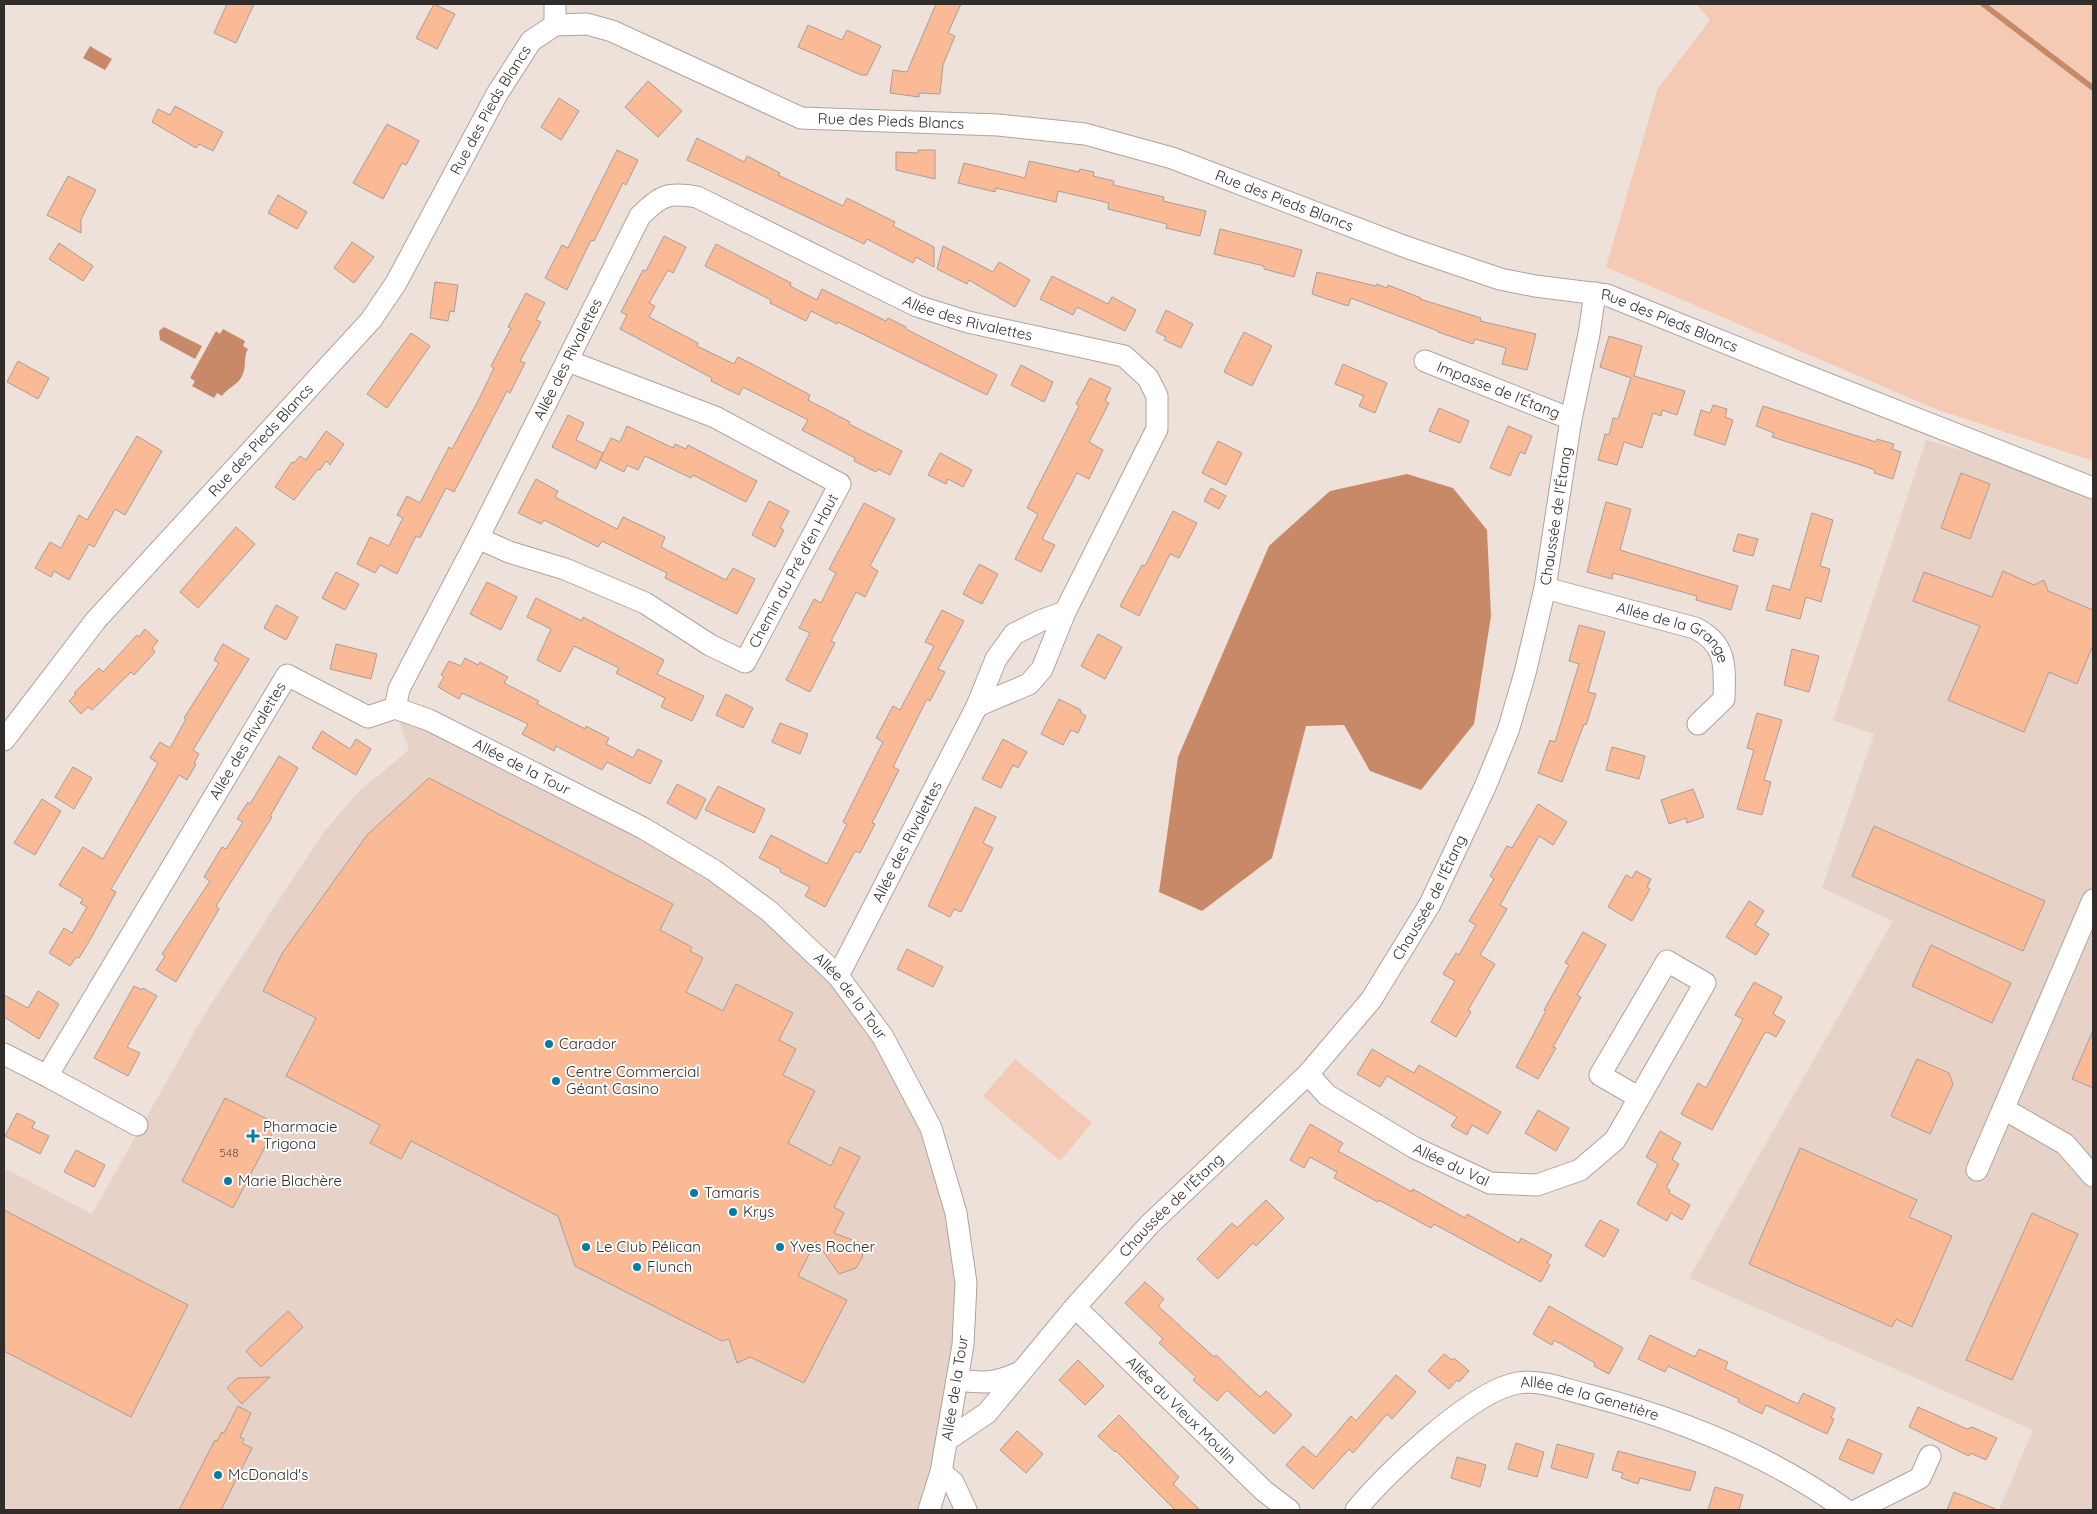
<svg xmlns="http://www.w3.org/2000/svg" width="2097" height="1514" font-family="Quicksand,sans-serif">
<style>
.built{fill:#e7d2c8}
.green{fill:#f4cab4}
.water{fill:#c78967}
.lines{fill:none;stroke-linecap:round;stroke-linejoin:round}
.stream{stroke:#c78967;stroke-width:5.5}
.building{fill:#fbba96;stroke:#a99d97}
.street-casing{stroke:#afa39d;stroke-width:23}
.street{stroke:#fff;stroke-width:21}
.poi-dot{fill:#047ca4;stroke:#fff;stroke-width:2}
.labels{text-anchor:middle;stroke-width:4;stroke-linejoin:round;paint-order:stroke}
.number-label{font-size:12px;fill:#645045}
.street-label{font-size:15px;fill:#312d2a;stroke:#fff}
.poi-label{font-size:15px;fill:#312d2a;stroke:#fff;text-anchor:start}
</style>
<rect width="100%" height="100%" fill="#eee1da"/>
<g class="built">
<polygon points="1926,440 2093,487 2093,1510 1999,1510 2033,1430 1689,1278 1893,921 1822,888 1874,734 1833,720"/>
<polygon points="395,708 643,828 838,976 905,1075 966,1283 929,1510 4,1510 4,1168 92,1214 204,1015 323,833 358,792 409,750"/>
</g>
<g class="green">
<polygon points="1696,4 2093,4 2093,461 1935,409 1606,267 1658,88 1710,20"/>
<polygon points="1015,1059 1092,1123 1060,1161 983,1096"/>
</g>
<g class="water">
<polygon points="90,46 112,59 105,70 83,58"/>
<polygon points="164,327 202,346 195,359 160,340 159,331"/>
<path d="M223 329 245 341 243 346 248 349C243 357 247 367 242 376 237 386 227 388 222 396L217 393 214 398 192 386 195 381 190 378 216 331 220 334Z"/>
<polygon points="1407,474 1453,488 1487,530 1491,616 1474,724 1421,790 1370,771 1344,725 1306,726 1272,858 1202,911 1159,892 1178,757 1269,546 1330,491"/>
</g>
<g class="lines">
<polyline class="stream" points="1983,4 2093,88"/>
</g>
<g class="building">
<polygon points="227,4 254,4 236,43 214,33"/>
<polygon points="434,4 455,14 437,49 416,38"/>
<polygon points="936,4 961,4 948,33 955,36 943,65 940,94 919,93 919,97 890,93 893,70 907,72"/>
<polygon points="808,25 842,40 847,30 881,46 867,75 861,75 798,47"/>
<polygon points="648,81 682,111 658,137 625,107"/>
<polygon points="559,98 579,111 561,140 541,127"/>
<polygon points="175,106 223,132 213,151 199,144 196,148 152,122 158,109 170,115"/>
<polygon points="387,124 419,141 406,165 402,163 383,199 353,183"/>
<polygon points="697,138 744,162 747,156 780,173 778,175 843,206 847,198 895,222 893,226 934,247 934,267 916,257 913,263 867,239 864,244 687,160"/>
<polygon points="617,150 638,160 626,185 623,183 594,241 591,240 567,290 545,278 562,245 568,248"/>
<polygon points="918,150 935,150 935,179 896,170 896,152 918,153"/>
<polygon points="1029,161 1079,172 1080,169 1094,172 1093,176 1114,181 1113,185 1164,197 1163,201 1206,211 1200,236 1166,228 1167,224 1108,209 1109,203 1058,191 1056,202 996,188 995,192 958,183 964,163 1025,178"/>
<polygon points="68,176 96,190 81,219 81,233 47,215"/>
<polygon points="278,195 307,212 297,229 268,213"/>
<polygon points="1220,229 1302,250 1294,277 1264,269 1264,266 1214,254"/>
<polygon points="664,236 686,247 673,273 668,270 649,303 655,306 649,317 698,343 697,346 734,364 738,357 754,365 810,395 808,400 850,422 849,424 902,451 890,475 878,469 876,472 854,461 855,458 802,430 808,420 743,387 739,395 711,381 712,378 620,329 627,315 621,312 643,270 646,271"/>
<polygon points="352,242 374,257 354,283 334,268"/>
<polygon points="59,243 93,266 83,281 49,259"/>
<polygon points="716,244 791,283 790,286 817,300 822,289 886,321 888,318 906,327 906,329 997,375 987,395 838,322 837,324 811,311 806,321 770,303 771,300 705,266"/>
<polygon points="943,246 993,272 999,262 1030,280 1015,307 969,280 967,284 937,269"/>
<polygon points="1317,272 1376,286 1377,284 1387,288 1388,285 1421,298 1420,299 1481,318 1480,321 1536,334 1527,370 1502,364 1506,348 1475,339 1473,344 1438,332 1438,331 1351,298 1348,306 1312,294"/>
<polygon points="1052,276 1108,304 1112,297 1136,310 1125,331 1077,307 1073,315 1040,299"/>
<polygon points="435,282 458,285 454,312 450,311 448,321 430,318"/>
<polygon points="526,293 545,303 536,320 541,322 520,361 525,363 510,393 507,391 454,492 446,488 420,538 416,536 397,574 380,565 375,573 357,564 370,537 389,546 403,518 397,515 407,496 420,503 449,447 452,449 478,401 494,368 491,366 511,328 508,327"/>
<polygon points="1166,310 1193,324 1181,348 1164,340 1166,337 1156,332"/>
<polygon points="1244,332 1272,346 1252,386 1224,372"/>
<polygon points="411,333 430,346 387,408 367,394"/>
<polygon points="1609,336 1642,346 1634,376 1685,391 1677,415 1662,410 1661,416 1653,413 1642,448 1624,442 1617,465 1598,460 1605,434 1609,435 1613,418 1618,419 1631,378 1600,367"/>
<polygon points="18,361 49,378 38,399 7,382"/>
<polygon points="1343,364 1387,383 1375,413 1359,406 1364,396 1335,384"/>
<polygon points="1021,365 1053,382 1044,402 1011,385"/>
<polygon points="1090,378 1111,388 1105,401 1109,403 1089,442 1103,450 1089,479 1077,473 1042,539 1055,545 1041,572 1015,559 1038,514 1027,508 1079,406 1076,404"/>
<polygon points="1713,405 1727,409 1725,417 1733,420 1725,445 1694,435 1701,410 1710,413"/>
<polygon points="1763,406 1876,442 1877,439 1894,444 1892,449 1901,452 1893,479 1874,473 1875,470 1861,465 1772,437 1774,433 1756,426"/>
<polygon points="1439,408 1469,421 1460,443 1429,431"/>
<polygon points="568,415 584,423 576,440 603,453 596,469 552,447"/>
<polygon points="627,426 673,448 675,444 686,449 688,445 757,481 746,502 693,475 691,478 645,456 638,470 627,465 624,472 600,460 611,438 620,442"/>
<polygon points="1508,426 1532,436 1525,454 1520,452 1510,476 1490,468"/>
<polygon points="326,431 344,444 330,465 326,461 320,470 318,469 294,500 275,487 292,462 294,463 300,456 306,460"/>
<polygon points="137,436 162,451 125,515 115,509 94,547 89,544 69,580 54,571 51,577 35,568 50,542 61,548 79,515 87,520"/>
<polygon points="1218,441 1242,453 1226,485 1202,473"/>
<polygon points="940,453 972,470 963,487 948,479 946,484 928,475"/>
<polygon points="1961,473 1990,484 1970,539 1941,528"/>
<polygon points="536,479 558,491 555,497 617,529 623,517 665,537 661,547 726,580 733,568 755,579 737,614 665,578 667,573 602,541 598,547 544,520 541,524 518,513"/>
<polygon points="1211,488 1226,496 1219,509 1204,501"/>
<polygon points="769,501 789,511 780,528 784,530 775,547 752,535"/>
<polygon points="1606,502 1631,509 1620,550 1738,586 1731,610 1696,600 1697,596 1613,573 1612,579 1587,572"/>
<polygon points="864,503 895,519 870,566 878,571 865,597 856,592 831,641 835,643 810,692 786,680 810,633 799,628 814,599 821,603 836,573 829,569"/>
<polygon points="1173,511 1197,523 1179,558 1170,554 1139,616 1120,606 1142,565 1145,566"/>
<polygon points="1812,513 1833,520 1820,566 1830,569 1821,602 1806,597 1800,619 1766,610 1773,585 1790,590"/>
<polygon points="236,527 255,544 198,608 180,592"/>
<polygon points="1738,534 1758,539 1753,556 1733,551"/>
<polygon points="979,564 998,574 982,604 963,594"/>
<polygon points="2003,571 2034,585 2044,580 2048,591 2093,610 2093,645 2077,684 2049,672 2024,732 1948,700 1980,626 1913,601 1924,572 1992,597"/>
<polygon points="336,572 359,584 345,610 322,598"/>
<polygon points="487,582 517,597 501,630 470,614"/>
<polygon points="536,598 582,621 583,617 664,660 657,674 704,696 692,721 661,707 665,698 616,673 619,668 574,646 560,672 537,660 551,629 527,617"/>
<polygon points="276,605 298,617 286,640 264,628"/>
<polygon points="942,610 964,621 938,669 945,672 930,701 927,699 893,767 899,770 872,823 875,824 860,853 855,851 825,907 805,896 810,887 780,872 781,869 759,858 771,835 827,864 847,824 843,822 883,742 876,738 893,706 900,710 934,646 925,642"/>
<polygon points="1579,625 1605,632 1588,692 1596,694 1586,725 1584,724 1562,782 1538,773 1550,740 1555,742 1579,664 1569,661"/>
<polygon points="145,629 158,641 152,648 155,652 134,675 131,672 92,710 88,707 81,714 69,701 76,694 74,693 99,668 103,672 137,635 139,637"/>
<polygon points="1098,634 1122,647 1105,679 1081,666"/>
<polygon points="223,644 249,659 193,750 199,754 194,763 196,764 187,780 179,775 111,889 116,892 90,940 79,958 76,957 70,966 49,953 64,928 72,933 87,907 80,903 83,899 59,885 83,847 103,859 158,763 150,758 160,742 170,748 186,719 184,718 219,663 214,660"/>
<polygon points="336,644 377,654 371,679 330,669"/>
<polygon points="1792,649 1819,656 1809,692 1784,685"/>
<polygon points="465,658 478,665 480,662 508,677 504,683 539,701 537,704 585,729 586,726 609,738 606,744 633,758 638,749 662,761 650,784 607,762 602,770 556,746 554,751 522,734 528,724 462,693 459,699 438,687 444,677 441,675 449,661 461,666"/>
<polygon points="726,694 753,708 743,728 716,715"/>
<polygon points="1059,699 1081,710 1080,712 1086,716 1078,733 1071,730 1063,745 1041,734"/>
<polygon points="1757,713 1782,720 1764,780 1771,782 1762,815 1737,809 1754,750 1747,748"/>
<polygon points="780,723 808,734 800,754 772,742"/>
<polygon points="322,731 350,749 356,739 371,749 356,775 312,748"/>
<polygon points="1003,739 1027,752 1018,768 1013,765 1001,788 982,779"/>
<polygon points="1612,747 1645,756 1639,779 1606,770"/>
<polygon points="279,756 298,768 270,816 272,817 216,906 219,909 176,982 156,970 165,956 162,954 210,881 204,877 222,847 226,849 243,822 237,819 248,802 250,804"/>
<polygon points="73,767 92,778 74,809 55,797"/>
<polygon points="429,778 673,904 660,930 692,947 690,951 703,958 686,992 723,1011 736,984 793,1013 779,1040 796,1049 783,1075 815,1091 788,1143 831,1166 840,1147 860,1157 834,1207 844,1213 834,1233 858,1242 863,1256 856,1268 839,1274 816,1241 798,1276 847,1300 804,1383 750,1357 737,1363 729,1339 722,1341 575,1266 558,1216 411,1141 401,1159 370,1143 380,1125 286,1076 316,1018 263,991 283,952 367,835"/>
<polygon points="677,784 706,799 696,819 667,803"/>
<polygon points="718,786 765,809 754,833 705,810"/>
<polygon points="1693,789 1704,817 1687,823 1686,818 1669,824 1661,800"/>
<polygon points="42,799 61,811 35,855 14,843"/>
<polygon points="1538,804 1567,822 1553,845 1539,836 1500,905 1507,909 1480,955 1495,964 1468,1010 1471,1012 1456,1037 1431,1022 1455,981 1443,974 1456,953 1459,955 1476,925 1469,921 1494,879 1490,876 1507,846 1512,848"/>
<polygon points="975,807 996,817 983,843 993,848 961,912 954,909 950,917 928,906"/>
<polygon points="1874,826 2045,901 2023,951 1852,876"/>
<polygon points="1636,871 1651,879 1647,887 1650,889 1632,921 1608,907 1626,875 1632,878"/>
<polygon points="1749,901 1764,911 1755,925 1769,934 1756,955 1726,937"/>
<polygon points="1583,932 1606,945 1577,995 1581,997 1553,1047 1556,1048 1538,1079 1516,1067 1546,1011 1544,1010 1569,965 1565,963"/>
<polygon points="1931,945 2011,983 1992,1023 1912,986"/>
<polygon points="907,949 943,967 933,987 897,969"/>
<polygon points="1754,982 1782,997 1773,1014 1785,1021 1776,1037 1767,1032 1764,1034 1712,1130 1681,1114 1698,1083 1706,1088 1743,1019 1735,1015"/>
<polygon points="134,986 142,990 143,988 157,996 127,1047 140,1053 128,1076 94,1058"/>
<polygon points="38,991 59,1004 39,1039 4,1017 4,995 28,1008"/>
<polygon points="2093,1030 2093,1088 2072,1079"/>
<polygon points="1372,1049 1414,1073 1419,1065 1501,1112 1488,1134 1472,1125 1467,1135 1451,1126 1457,1117 1387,1076 1380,1087 1357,1074"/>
<polygon points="1917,1059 1949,1073 1953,1084 1930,1134 1891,1116"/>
<polygon points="225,1098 277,1124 233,1208 182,1181"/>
<polygon points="1538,1110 1569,1128 1556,1151 1525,1133"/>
<polygon points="17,1113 35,1122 32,1128 49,1136 40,1154 5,1136"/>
<polygon points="1310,1124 1343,1143 1338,1151 1412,1192 1413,1189 1465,1218 1467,1214 1519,1243 1521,1238 1552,1255 1547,1263 1550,1265 1541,1282 1434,1224 1431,1228 1379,1200 1378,1202 1334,1178 1337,1172 1310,1157 1304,1168 1290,1160"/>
<polygon points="1660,1131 1681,1143 1672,1159 1679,1164 1666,1188 1670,1190 1669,1193 1690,1205 1682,1220 1671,1213 1667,1221 1637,1204 1658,1164 1646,1157"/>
<polygon points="1800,1148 1917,1200 1909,1217 1952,1236 1912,1327 1896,1319 1892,1327 1749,1264"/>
<polygon points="76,1150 105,1165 94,1187 64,1172"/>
<polygon points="1266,1200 1284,1218 1256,1246 1253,1243 1218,1279 1197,1259 1232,1223 1237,1228"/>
<polygon points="4,1210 188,1305 131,1417 4,1351"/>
<polygon points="2032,1213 2078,1234 2012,1380 1966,1360"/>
<polygon points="1600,1220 1619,1230 1604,1257 1585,1246"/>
<polygon points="1145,1282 1164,1299 1158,1306 1214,1357 1216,1355 1260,1397 1266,1391 1292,1415 1274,1434 1227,1390 1217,1401 1193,1380 1196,1377 1159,1343 1163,1339 1125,1303"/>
<polygon points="1549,1306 1623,1348 1609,1374 1594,1366 1595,1363 1554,1340 1552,1345 1533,1334"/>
<polygon points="288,1311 303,1327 261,1367 246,1351"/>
<polygon points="1650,1335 1695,1357 1699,1349 1728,1362 1725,1369 1798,1404 1803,1393 1835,1408 1831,1418 1834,1419 1827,1434 1766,1405 1762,1414 1738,1402 1739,1399 1668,1366 1665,1372 1638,1359"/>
<polygon points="1444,1354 1452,1360 1454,1358 1469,1371 1459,1382 1457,1380 1449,1389 1428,1371"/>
<polygon points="1078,1360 1104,1386 1085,1405 1059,1380"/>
<polygon points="1396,1375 1416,1392 1392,1419 1387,1414 1353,1453 1349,1449 1313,1489 1286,1465 1303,1446 1316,1457 1351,1416 1356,1421"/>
<polygon points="270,1377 242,1404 227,1388 237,1378"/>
<polygon points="238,1406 251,1413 240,1437 244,1439 242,1443 252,1448 221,1510 179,1510 215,1440 217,1441 222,1432 224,1433"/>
<polygon points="1918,1407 1967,1429 1972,1427 1997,1438 1986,1460 1970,1453 1969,1456 1909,1427"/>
<polygon points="1119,1415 1179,1477 1173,1484 1200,1510 1175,1510 1116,1451 1115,1452 1098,1436"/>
<polygon points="1017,1431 1043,1454 1026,1473 1000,1450"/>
<polygon points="1848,1439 1882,1454 1873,1474 1839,1459"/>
<polygon points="1516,1443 1544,1452 1537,1477 1508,1469"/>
<polygon points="1557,1444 1594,1454 1587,1478 1551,1468"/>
<polygon points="1618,1451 1696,1472 1690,1491 1640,1478 1638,1484 1621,1478 1623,1473 1612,1470"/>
<polygon points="1457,1457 1486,1465 1480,1487 1451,1478"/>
<polygon points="1715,1487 1743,1495 1739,1510 1708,1510"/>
<polygon points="1954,1492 1998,1510 1947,1510"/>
</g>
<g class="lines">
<defs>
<g id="street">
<polyline points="555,4 555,25"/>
<path id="s1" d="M1425 361 1571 419"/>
<path id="s2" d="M478 538 509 552 565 569 645 603 710 645 745 662 840 484 715 417 568 361"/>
<path id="s3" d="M1545 588 1695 628C1727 644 1725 666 1724 699L1698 724"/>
<path id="s4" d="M395 708 399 689 478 538 640 216C661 195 668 192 697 197L917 306 968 322 1124 356 1148 378 1157 396V429L1065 612 1042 669 1029 684 977 706"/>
<path id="s5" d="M395 708 429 720 643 828 715 871 769 911 838 976 883 1037 931 1128 956 1213 966 1283 963 1345 941 1472 929 1510"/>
<path id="s6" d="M4 740 96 620 371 320 396 283 497 94 531 41 555 25 587 24 612 31 801 118 998 125 1085 134 1172 158 1406 247 1500 279 1535 286 1607 295 1800 373 2093 488"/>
<path id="s7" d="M838 976 977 706 996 659 1014 634 1040 621 1065 612"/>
<path id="s8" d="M4 1054 47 1076 287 675 368 717 395 708"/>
<path id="s9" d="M1308 1074 1327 1095 1415 1148 1490 1183 1537 1185 1580 1170 1615 1140 1705 983 1667 961 1600 1075 1638 1097"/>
<polyline points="47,1076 137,1125"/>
<polyline points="2004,1109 2065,1144 2093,1176"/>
<polyline points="1977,1170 2093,900"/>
<path id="s10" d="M1075 1307 1264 1491 1289 1510"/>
<path d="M957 1380C983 1383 993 1384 1018 1373"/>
<path id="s11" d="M947 1440 987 1413 1075 1307 1149 1225 1308 1074 1371 1000 1430 904 1485 787 1508 731 1525 673 1545 588 1571 419 1589 334 1595 293"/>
<polyline points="941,1472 953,1482 966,1510"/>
<path id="s12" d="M1356 1510C1385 1474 1473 1390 1518 1383 1541 1379 1566 1390 1588 1395 1681 1419 1768 1454 1846 1510"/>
<polyline points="1857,1510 1920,1478 1930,1456"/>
</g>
</defs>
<use href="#street" class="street-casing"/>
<use href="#street" class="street"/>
</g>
<g class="poi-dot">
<circle cx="549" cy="1044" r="5"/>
<circle cx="556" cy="1081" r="5"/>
<path d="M250.5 1128.5h5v5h5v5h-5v5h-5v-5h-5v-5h5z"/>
<circle cx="228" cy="1181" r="5"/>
<circle cx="694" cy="1193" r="5"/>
<circle cx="733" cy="1212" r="5"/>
<circle cx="586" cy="1247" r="5"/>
<circle cx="780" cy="1247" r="5"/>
<circle cx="637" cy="1267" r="5"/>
<circle cx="218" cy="1475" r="5"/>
</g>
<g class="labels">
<g class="number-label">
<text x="229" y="1157">548</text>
</g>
<g class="street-label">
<text dy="5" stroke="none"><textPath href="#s6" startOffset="800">Rue des Pieds Blancs</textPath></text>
<text dy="5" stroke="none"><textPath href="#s6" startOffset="1265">Rue des Pieds Blancs</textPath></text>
<text dy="5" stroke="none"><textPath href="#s6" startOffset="1670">Rue des Pieds Blancs</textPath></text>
<text dy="5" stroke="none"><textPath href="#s4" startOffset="912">Allée des Rivalettes</textPath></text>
<text dy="5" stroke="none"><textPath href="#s6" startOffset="2075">Rue des Pieds Blancs</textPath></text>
<text dy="5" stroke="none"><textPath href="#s4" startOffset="390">Allée des Rivalettes</textPath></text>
<text dy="5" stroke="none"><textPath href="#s1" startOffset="79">Impasse de l'Étang</textPath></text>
<text dy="5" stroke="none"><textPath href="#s6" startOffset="395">Rue des Pieds Blancs</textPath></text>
<text dy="5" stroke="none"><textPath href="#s11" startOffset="1136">Chaussée de l'Étang</textPath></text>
<text dy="5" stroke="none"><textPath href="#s2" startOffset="399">Chemin du Pré d'en Haut</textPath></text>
<text dy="5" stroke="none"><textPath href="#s3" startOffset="138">Allée de la Grange</textPath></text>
<text dy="5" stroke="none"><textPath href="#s8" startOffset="439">Allée des Rivalettes</textPath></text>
<text dy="5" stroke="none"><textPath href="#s5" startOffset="140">Allée de la Tour</textPath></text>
<text dy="5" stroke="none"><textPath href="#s7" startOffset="151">Allée des Rivalettes</textPath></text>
<text dy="5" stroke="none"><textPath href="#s11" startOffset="731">Chaussée de l'Étang</textPath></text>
<text dy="5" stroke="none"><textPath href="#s5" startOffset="545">Allée de la Tour</textPath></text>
<text dy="5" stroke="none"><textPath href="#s9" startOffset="171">Allée du Val</textPath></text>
<text dy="5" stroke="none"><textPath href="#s11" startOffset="326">Chaussée de l'Étang</textPath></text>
<text transform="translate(955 1388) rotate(-81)" y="5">Allée de la Tour</text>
<text dy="5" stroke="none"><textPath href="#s12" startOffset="282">Allée de la Genetière</textPath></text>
<text dy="5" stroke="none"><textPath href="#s10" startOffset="148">Allée du Vieux Moulin</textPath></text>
</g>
<g class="poi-label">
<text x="559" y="1049">Carador</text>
<text x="566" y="1077">Centre Commercial<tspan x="566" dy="17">Géant Casino</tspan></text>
<text x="263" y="1132">Pharmacie<tspan x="263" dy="17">Trigona</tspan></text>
<text x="238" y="1186">Marie Blachère</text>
<text x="704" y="1198">Tamaris</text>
<text x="743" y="1217">Krys</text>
<text x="596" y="1252">Le Club Pélican</text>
<text x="790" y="1252">Yves Rocher</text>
<text x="647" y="1272">Flunch</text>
<text x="228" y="1480">McDonald's</text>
</g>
</g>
<rect width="2097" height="1514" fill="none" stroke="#312d2a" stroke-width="10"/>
</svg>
